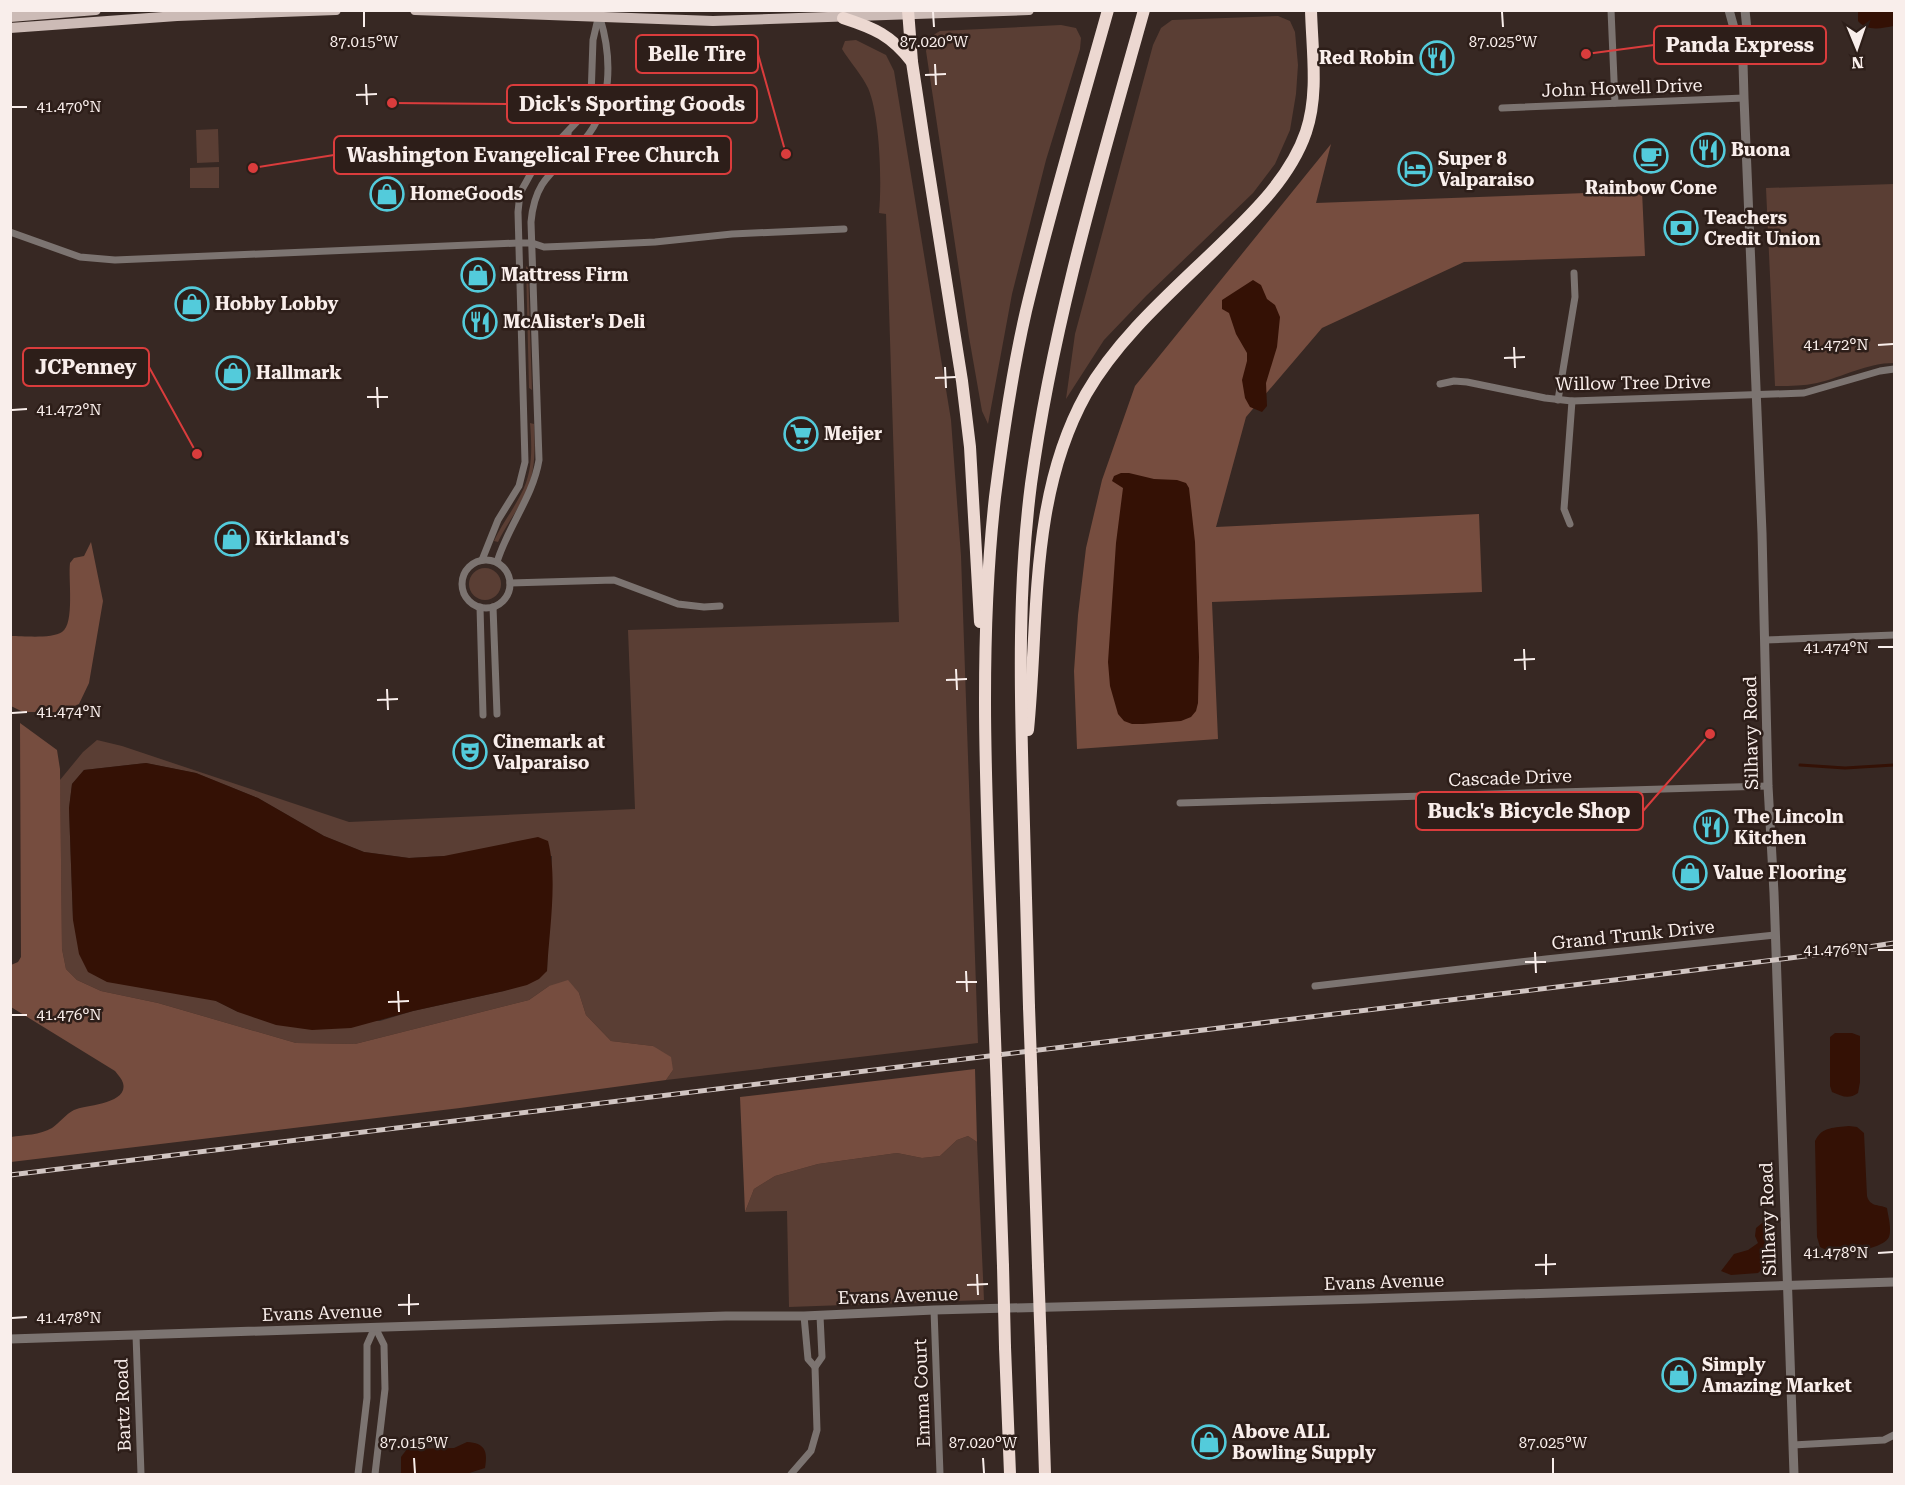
<svg xmlns="http://www.w3.org/2000/svg" width="1905" height="1485" font-family="'Roboto Serif',serif">
<style>
.green{fill:#5a3e34;fill-rule:evenodd}
.forest{fill:#764d3f}
.water{fill:#341105}
.lines{fill:none;stroke-linecap:round;stroke-linejoin:round}
.stream{stroke:#341105;stroke-width:3}
.minor{stroke:#7c7471;stroke-width:7}
.tertiary{stroke:#7c7471;stroke-width:9}
.primary{stroke:#ccbbb6;stroke-width:10}
.motorway{stroke:#ecd8d1;stroke-width:12}
.rail-casing{stroke:#d1c5c2;stroke-width:5}
.rail{stroke:#2d1e19;stroke-width:3;stroke-dasharray:9;stroke-linecap:butt}
.motorway-bridge{stroke:#ecd8d1;stroke-width:12}
.ticks{fill:none;stroke:#f9eeeb;stroke-width:2}
.labels{text-anchor:middle;stroke-width:5;stroke-linejoin:round;paint-order:stroke}
.poi-label{font-size:18px;font-weight:bold;fill:#f9eeeb;stroke:#2d1e19;text-anchor:start}
.street-label{font-size:18px;fill:#f9eeeb;stroke:#2d1e19}
.ticks-label{font-size:15px;text-anchor:middle;fill:#f9eeeb;stroke:#2d1e19;stroke-width:5;stroke-linejoin:round;paint-order:stroke}
.leader{fill:none;stroke:#da3c3c;stroke-width:2}
.callout-dot{fill:#da3c3c;stroke:#2d1e19;stroke-width:2}
.callout{fill:#2d1e19;stroke:#da3c3c;stroke-width:2}
.callout-label{font-size:20px;text-anchor:middle;font-weight:bold;fill:#f9eeeb}
</style>
<rect width="100%" height="100%" fill="#372823"/>
<g class="green">
<polygon points="1278,16 1290,21 1295,32 1298,65 1296,94 1290,130 1275,164 1253,193 1146,296 1104,340 1066,399 1075,334 1153,45 1161,28 1172,20"/>
<polygon points="1061,25 1076,28 1081,38 1080,49 1046,160 1012,294 988,424 982,411 969,337 926,51 930,37 940,31"/>
<path d="M856 40 886 55 894 71 951 420 961 556 978 1043 666 1080 673 1070 653 1046 611 1041 586 1015 579 993 549 986 529 1000 355 1044 296 1043 158 1003 101 991 77 980 66 969 62 949 60 780 83 752 97 740 122 746 349 822 635 809 628 630 899 622 886 214 879 213C882 183 880 115 868 88 862 75 850 62 842 49L845 41ZM146 763 196 773 258 798 324 836 364 852 409 858 444 856H552L547 971 504 991 413 1011 380 1021 238 1012 216 1001 73 920 69 809 72 784 84 770Z"/>
<polygon points="218,129 219,162 197,163 196,130"/>
<polygon points="219,167 219,188 190,188 190,168"/>
<path d="M1894 184V363C1867 363 1843 377 1817 383 1803 386 1789 386 1775 386L1766 188Z"/>
<polygon points="526,266 528,268 532,390 529,388"/>
<path d="M530 423 534 424C535 447 536 471 526 493 518 510 506 525 498 542L494 541C502 524 513 510 521 494 533 472 532 448 530 423Z"/>
<circle cx="485" cy="584" r="16"/>
<polygon points="968,1136 977,1142 984,1300 789,1307 787,1211 745,1212 754,1189 775,1176 818,1164 897,1153 922,1158 940,1156 957,1140"/>
</g>
<g class="forest">
<polygon points="1331,144 1316,203 1642,191 1645,256 1464,262 1322,328 1246,417 1216,527 1479,514 1482,592 1212,602 1218,739 1077,749 1074,671 1078,615 1086,548 1102,480 1135,386"/>
<path d="M91 542 103 601 89 683 79 704 60 712H23L11 706V636C23 636 52 639 62 632 75 624 68 578 70 563L74 558 84 556Z"/>
<path d="M20 723 57 750 60 769 62 949 66 969 77 980 101 991 158 1003 296 1043 355 1044 529 1000 549 986 568 980 579 993 586 1015 611 1041 653 1046 671 1057 673 1070 666 1080 460 1108 11 1162V1137C24 1135 40 1135 52 1128 59 1123 66 1114 74 1110 85 1105 129 1104 123 1083 122 1079 118 1075 115 1071L11 1007V965L18 962 21 957Z"/>
<polygon points="975,1069 977,1142 968,1136 957,1140 940,1156 922,1158 897,1153 818,1164 775,1176 754,1189 745,1212 740,1097"/>
</g>
<g class="water">
<path d="M1858 11H1894V26C1882 28 1867 32 1858 21Z"/>
<polygon points="1253,280 1261,285 1267,299 1275,305 1280,317 1277,347 1266,383 1267,406 1262,412 1250,407 1245,398 1242,380 1247,361 1247,353 1236,334 1229,313 1222,309 1222,300"/>
<polygon points="1121,473 1129,473 1154,479 1177,480 1186,483 1189,488 1195,542 1199,657 1198,703 1196,711 1191,717 1181,721 1143,724 1132,724 1124,721 1118,714 1110,686 1108,662 1116,543 1123,488 1112,481 1114,476"/>
<path d="M146 763 196 773 258 798 324 836 364 852 409 858 444 856 538 837 548 841C558 879 549 931 547 971L539 979 527 985 504 991 413 1011 351 1028 312 1030 276 1025 238 1012 216 1001 107 982 88 972 79 954 73 920 69 808 72 784 84 770Z"/>
<path d="M1835 1033H1852L1860 1036V1082L1858 1093C1848 1100 1842 1096 1832 1092L1830 1086V1037Z"/>
<path d="M1849 1126 1857 1127 1864 1133 1867 1196C1870 1207 1878 1204 1887 1208 1888 1216 1892 1229 1889 1237 1881 1252 1833 1255 1820 1247L1817 1237 1815 1141C1822 1126 1835 1128 1849 1126Z"/>
<path d="M1767 1219H1770C1771 1244 1778 1255 1758 1273L1731 1275 1721 1271 1734 1254 1748 1250 1758 1243 1755 1236 1756 1228Z"/>
<path d="M467 1442C485 1443 488 1451 485 1468L466 1474H401V1457L407 1449 454 1448Z"/>
</g>
<g class="lines">
<polyline class="stream" points="1800,765 1845,768 1894,765"/>
<g class="minor">
<polyline points="1611,10 1615,103"/>
<polyline points="1502,108 1744,98"/>
<path d="M556 167C552 157 564 144 568 134"/>
<polyline points="10,232 80,257 115,260 518,243 532,243 544,247 570,246 655,242 732,234 844,229"/>
<polyline points="1440,384 1454,381 1467,382 1545,398 1572,401 1804,393 1880,371 1894,369"/>
<polyline points="1558,400 1575,297 1574,273"/>
<polyline points="1570,524 1564,509 1572,401"/>
<circle cx="486" cy="584" r="24"/>
<polyline points="482,560 498,520 519,486 525,462 518,212 520,193 535,166 586,112 591,97 593,40 600,10"/>
<path d="M497 562C508 526 533 497 539 460L531 222C535 176 557 171 584 140 613 107 612 57 600 18"/>
<polyline points="510,583 614,580 678,604 704,607 720,606"/>
<polyline points="480,607 483,715"/>
<polyline points="493,607 497,714"/>
<polyline points="1765,640 1894,635"/>
<polyline points="1180,803 1768,786"/>
<polyline points="1315,986 1546,959 1775,935"/>
<polyline points="934,1310 940,1474"/>
<polyline points="804,1316 808,1359 815,1367"/>
<polyline points="136,1335 141,1474"/>
<polyline points="1793,1445 1884,1440 1894,1435"/>
<polyline points="358,1474 367,1398 367,1345 375,1327"/>
<polyline points="375,1474 385,1389 384,1345 375,1327"/>
<polyline points="791,1474 811,1451 817,1430 815,1367 822,1357 820,1316"/>
</g>
<g class="tertiary">
<polyline points="1729,10 1742,57"/>
<polyline points="1745,10 1747,30 1743,63 1744,98 1762,533 1768,786 1774,893 1794,1474"/>
<polyline points="10,1339 726,1316 804,1316 934,1310 1366,1299 1894,1282"/>
</g>
<g class="primary">
<polyline points="415,10 713,21 1029,10"/>
<polyline points="10,17 96,10"/>
<polyline points="10,28 177,16 336,10"/>
</g>
<g class="motorway">
<polyline points="908,10 912,62 925,148 962,381 970,447 980,622"/>
<path d="M843 18C874 28 891 35 912 62"/>
<path d="M1028 730C1039 618 1029 496 1086 394 1120 335 1175 289 1222 243 1255 211 1291 176 1306 132 1319 94 1312 50 1311 10"/>
<path d="M1029 1007C1027 934 1025 862 1023 789 1020 687 1018 585 1031 484 1053 323 1100 167 1144 10"/>
<path d="M994 1011C989 840 976 667 995 497 1003 434 1012 372 1026 311 1050 210 1080 110 1108 10"/>
<polyline points="1032,1089 1038,1266"/>
<polyline points="997,1093 1003,1266"/>
<polyline points="1005,1347 1010,1474"/>
<polyline points="1041,1348 1045,1474"/>
</g>
<defs>
<polyline id="rail" points="10,1175 1639,977 1829,953 1894,943"/>
</defs>
<use href="#rail" class="rail-casing"/>
<use href="#rail" class="rail"/>
<g class="motorway-bridge">
<polyline points="1029,1007 1032,1089"/>
<polyline points="994,1011 997,1093"/>
<polyline points="1003,1266 1005,1347"/>
<polyline points="1038,1266 1041,1348"/>
</g>
</g>
<path class="ticks" d="M364 12V27M933 12 934 27M1502 12 1503 27M935 64 936 85M925 75 946 74M366 84 367 105M356 95 377 94M12 107H27M1878 345 1893 344M1514 347 1515 368M1504 358 1525 357M945 367 946 388M935 378 956 377M377 387 378 408M367 397H388M12 410 27 409M1878 647H1893M1524 649 1525 670M1514 660 1535 659M956 669 957 690M946 680 967 679M387 689 388 710M377 700 398 699M12 713 27 712M1878 950H1893M1535 952 1536 973M1525 962H1546M966 971 967 992M956 982H977M398 991 399 1012M388 1002 409 1001M12 1015H27M1878 1253 1893 1252M1546 1254V1275M1535 1265 1556 1264M977 1274 978 1295M967 1285 988 1284M409 1294V1315M398 1305 419 1304M12 1318 27 1317M414 1458 415 1473M983 1458 984 1473M1553 1458V1473"/>
<defs>
<symbol id="restaurant-ring" viewBox="-11 -11 22 22"><circle r="9.5" fill="#2d1e19" stroke="#53cbdb" stroke-width="1.5"/><path d="M-5-6h1v4h1v-4h1v4h1v-4h1v5L-1.5 .5V6h-2V.5L-5-1ZM5-6V6H3V1.5H1.5Q1.5-4 5-6Z" fill="#53cbdb"/></symbol>
<symbol id="cafe-ring" viewBox="-11 -11 22 22"><circle r="9.5" fill="#2d1e19" stroke="#53cbdb" stroke-width="1.5"/><path d="M-5.5-4.5H6V0H3Q3 3.5 0 3.5H-2.5Q-5.5 3.5-5.5 0ZM3-3.2v2h1.7v-2ZM-6 4.5H4V6H-6Z" fill="#53cbdb"/></symbol>
<symbol id="hotel-ring" viewBox="-11 -11 22 22"><circle r="9.5" fill="#2d1e19" stroke="#53cbdb" stroke-width="1.5"/><path d="M-6-4.5h1.5V1H6V5H4.5V3h-9V5H-6ZM-4 0a1.8 1.8 0 1 1 3.6 0ZM.5 0V-2.5h3Q6-2.5 6 0Z" fill="#53cbdb"/></symbol>
<symbol id="shop-ring" viewBox="-11 -11 22 22"><circle r="9.5" fill="#2d1e19" stroke="#53cbdb" stroke-width="1.5"/><path d="M-5-2.5h2.3a2.7 3.5 0 0 1 5.4 0H5L5.5 6h-11ZM-1.5-2.5h3a1.5 2.3 0 0 0-3 0Z" fill="#53cbdb"/></symbol>
<symbol id="bank-ring" viewBox="-11 -11 22 22"><circle r="9.5" fill="#2d1e19" stroke="#53cbdb" stroke-width="1.5"/><path d="M-6-4H6V4H-6ZM0-2.3a2.3 2.3 0 1 0 0 4.6a2.3 2.3 0 1 0 0-4.6Z" fill="#53cbdb"/></symbol>
<symbol id="supermarket-ring" viewBox="-11 -11 22 22"><circle r="9.5" fill="#2d1e19" stroke="#53cbdb" stroke-width="1.5"/><path d="M-6-5.5h2.5l.6 2H6L4.5 2H-2.5L-4.4-4H-6ZM-1.5 3.2a1.3 1.3 0 1 0 .1 0ZM3 3.2a1.3 1.3 0 1 0 .1 0Z" fill="#53cbdb"/></symbol>
<symbol id="theatre-ring" viewBox="-11 -11 22 22"><circle r="9.5" fill="#2d1e19" stroke="#53cbdb" stroke-width="1.5"/><path d="M-5-5.5Q0-4 5-5.5V0Q5 5 0 6Q-5 5-5 0ZM-3.3-2.5H-1v1.5H-3.3ZM1-2.5H3.3v1.5H1ZM-2.8 1Q0 5.5 2.8 1Z" fill="#53cbdb"/></symbol>
</defs>
<g fill-rule="evenodd">
<use href="#restaurant-ring" x="1418" y="39" width="38" height="38"/>
<use href="#restaurant-ring" x="1689" y="131" width="38" height="38"/>
<use href="#cafe-ring" x="1632" y="137" width="38" height="38"/>
<use href="#hotel-ring" x="1396" y="150" width="38" height="38"/>
<use href="#shop-ring" x="368" y="175" width="38" height="38"/>
<use href="#bank-ring" x="1662" y="209" width="38" height="38"/>
<use href="#shop-ring" x="459" y="256" width="38" height="38"/>
<use href="#shop-ring" x="173" y="285" width="38" height="38"/>
<use href="#restaurant-ring" x="461" y="303" width="38" height="38"/>
<use href="#shop-ring" x="214" y="354" width="38" height="38"/>
<use href="#supermarket-ring" x="782" y="415" width="38" height="38"/>
<use href="#shop-ring" x="213" y="520" width="38" height="38"/>
<use href="#theatre-ring" x="451" y="733" width="38" height="38"/>
<use href="#restaurant-ring" x="1692" y="808" width="38" height="38"/>
<use href="#shop-ring" x="1671" y="854" width="38" height="38"/>
<use href="#shop-ring" x="1660" y="1356" width="38" height="38"/>
<use href="#shop-ring" x="1190" y="1423" width="38" height="38"/>
</g>
<g class="labels">
<g class="poi-label">
<text x="1414" y="64" text-anchor="end">Red Robin</text>
<text x="1731" y="156">Buona</text>
<text x="1438" y="165">Super 8<tspan x="1438" dy="21">Valparaiso</tspan></text>
<text x="1651" y="194" text-anchor="middle">Rainbow Cone</text>
<text x="410" y="200">HomeGoods</text>
<text x="1704" y="224">Teachers<tspan x="1704" dy="21">Credit Union</tspan></text>
<text x="501" y="281">Mattress Firm</text>
<text x="215" y="310">Hobby Lobby</text>
<text x="503" y="328">McAlister's Deli</text>
<text x="256" y="379">Hallmark</text>
<text x="824" y="440">Meijer</text>
<text x="255" y="545">Kirkland's</text>
<text x="493" y="748">Cinemark at<tspan x="493" dy="21">Valparaiso</tspan></text>
<text x="1734" y="823">The Lincoln<tspan x="1734" dy="21">Kitchen</tspan></text>
<text x="1713" y="879">Value Flooring</text>
<text x="1702" y="1371">Simply<tspan x="1702" dy="21">Amazing Market</tspan></text>
<text x="1232" y="1438">Above ALL<tspan x="1232" dy="21">Bowling Supply</tspan></text>
</g>
<g class="street-label">
<text transform="translate(1622 88) rotate(-2)" y="6">John Howell Drive</text>
<text transform="translate(1633 383) rotate(-1)" y="6">Willow Tree Drive</text>
<text transform="translate(1751 733) rotate(-91)" y="6">Silhavy Road</text>
<text transform="translate(1510 778) rotate(-2)" y="6">Cascade Drive</text>
<text transform="translate(1633 935) rotate(-6)" y="6">Grand Trunk Drive</text>
<text transform="translate(1768 1219) rotate(-92)" y="6">Silhavy Road</text>
<text transform="translate(1384 1282) rotate(-2)" y="6">Evans Avenue</text>
<text transform="translate(898 1296) rotate(-2)" y="6">Evans Avenue</text>
<text transform="translate(322 1313) rotate(-2)" y="6">Evans Avenue</text>
<text transform="translate(922 1393) rotate(-92)" y="6">Emma Court</text>
<text transform="translate(123 1405) rotate(-92)" y="6">Bartz Road</text>
</g>
</g>
<g class="ticks-label">
<text x="364" y="47">87.015°W</text>
<text x="934" y="47">87.020°W</text>
<text x="1503" y="47">87.025°W</text>
<text x="69" y="112">41.470°N</text>
<text x="1836" y="350">41.472°N</text>
<text x="69" y="415">41.472°N</text>
<text x="1836" y="653">41.474°N</text>
<text x="69" y="717">41.474°N</text>
<text x="1836" y="955">41.476°N</text>
<text x="69" y="1020">41.476°N</text>
<text x="1836" y="1258">41.478°N</text>
<text x="69" y="1323">41.478°N</text>
<text x="414" y="1448">87.015°W</text>
<text x="983" y="1448">87.020°W</text>
<text x="1553" y="1448">87.025°W</text>
</g>
<path class="leader" d="M1586 54L1654 45M786 154L758 54M392 103L507 104M253 168L334 155M197 454L149 367M1710 734L1643 811"/>
<g class="callout-dot">
<circle cx="1586" cy="54" r="6"/>
<circle cx="786" cy="154" r="6"/>
<circle cx="392" cy="103" r="6"/>
<circle cx="253" cy="168" r="6"/>
<circle cx="197" cy="454" r="6"/>
<circle cx="1710" cy="734" r="6"/>
</g>
<g class="callout">
<rect x="1654" y="26" width="172" height="38" rx="6"/>
<rect x="636" y="35" width="122" height="38" rx="6"/>
<rect x="507" y="85" width="250" height="38" rx="6"/>
<rect x="334" y="136" width="397" height="38" rx="6"/>
<rect x="23" y="348" width="126" height="38" rx="6"/>
<rect x="1416" y="792" width="227" height="38" rx="6"/>
</g>
<g class="callout-label">
<text x="1740" y="52">Panda Express</text>
<text x="697" y="61">Belle Tire</text>
<text x="632" y="111">Dick's Sporting Goods</text>
<text x="533" y="162">Washington Evangelical Free Church</text>
<text x="86" y="374">JCPenney</text>
<text x="1529" y="818">Buck's Bicycle Shop</text>
</g>
<rect width="1905" height="1485" fill="none" stroke="#f9eeeb" stroke-width="24"/>
<g transform="translate(1857 48) rotate(178)" stroke="#2d1e19" stroke-width="4.5" paint-order="stroke">
<path d="M0-4.5L10 22L0 15L-10 22Z" fill="#f9eeeb"/>
<text y="-9" font-size="16" font-weight="bold" text-anchor="middle" fill="#f9eeeb">N</text>
</g>
</svg>
